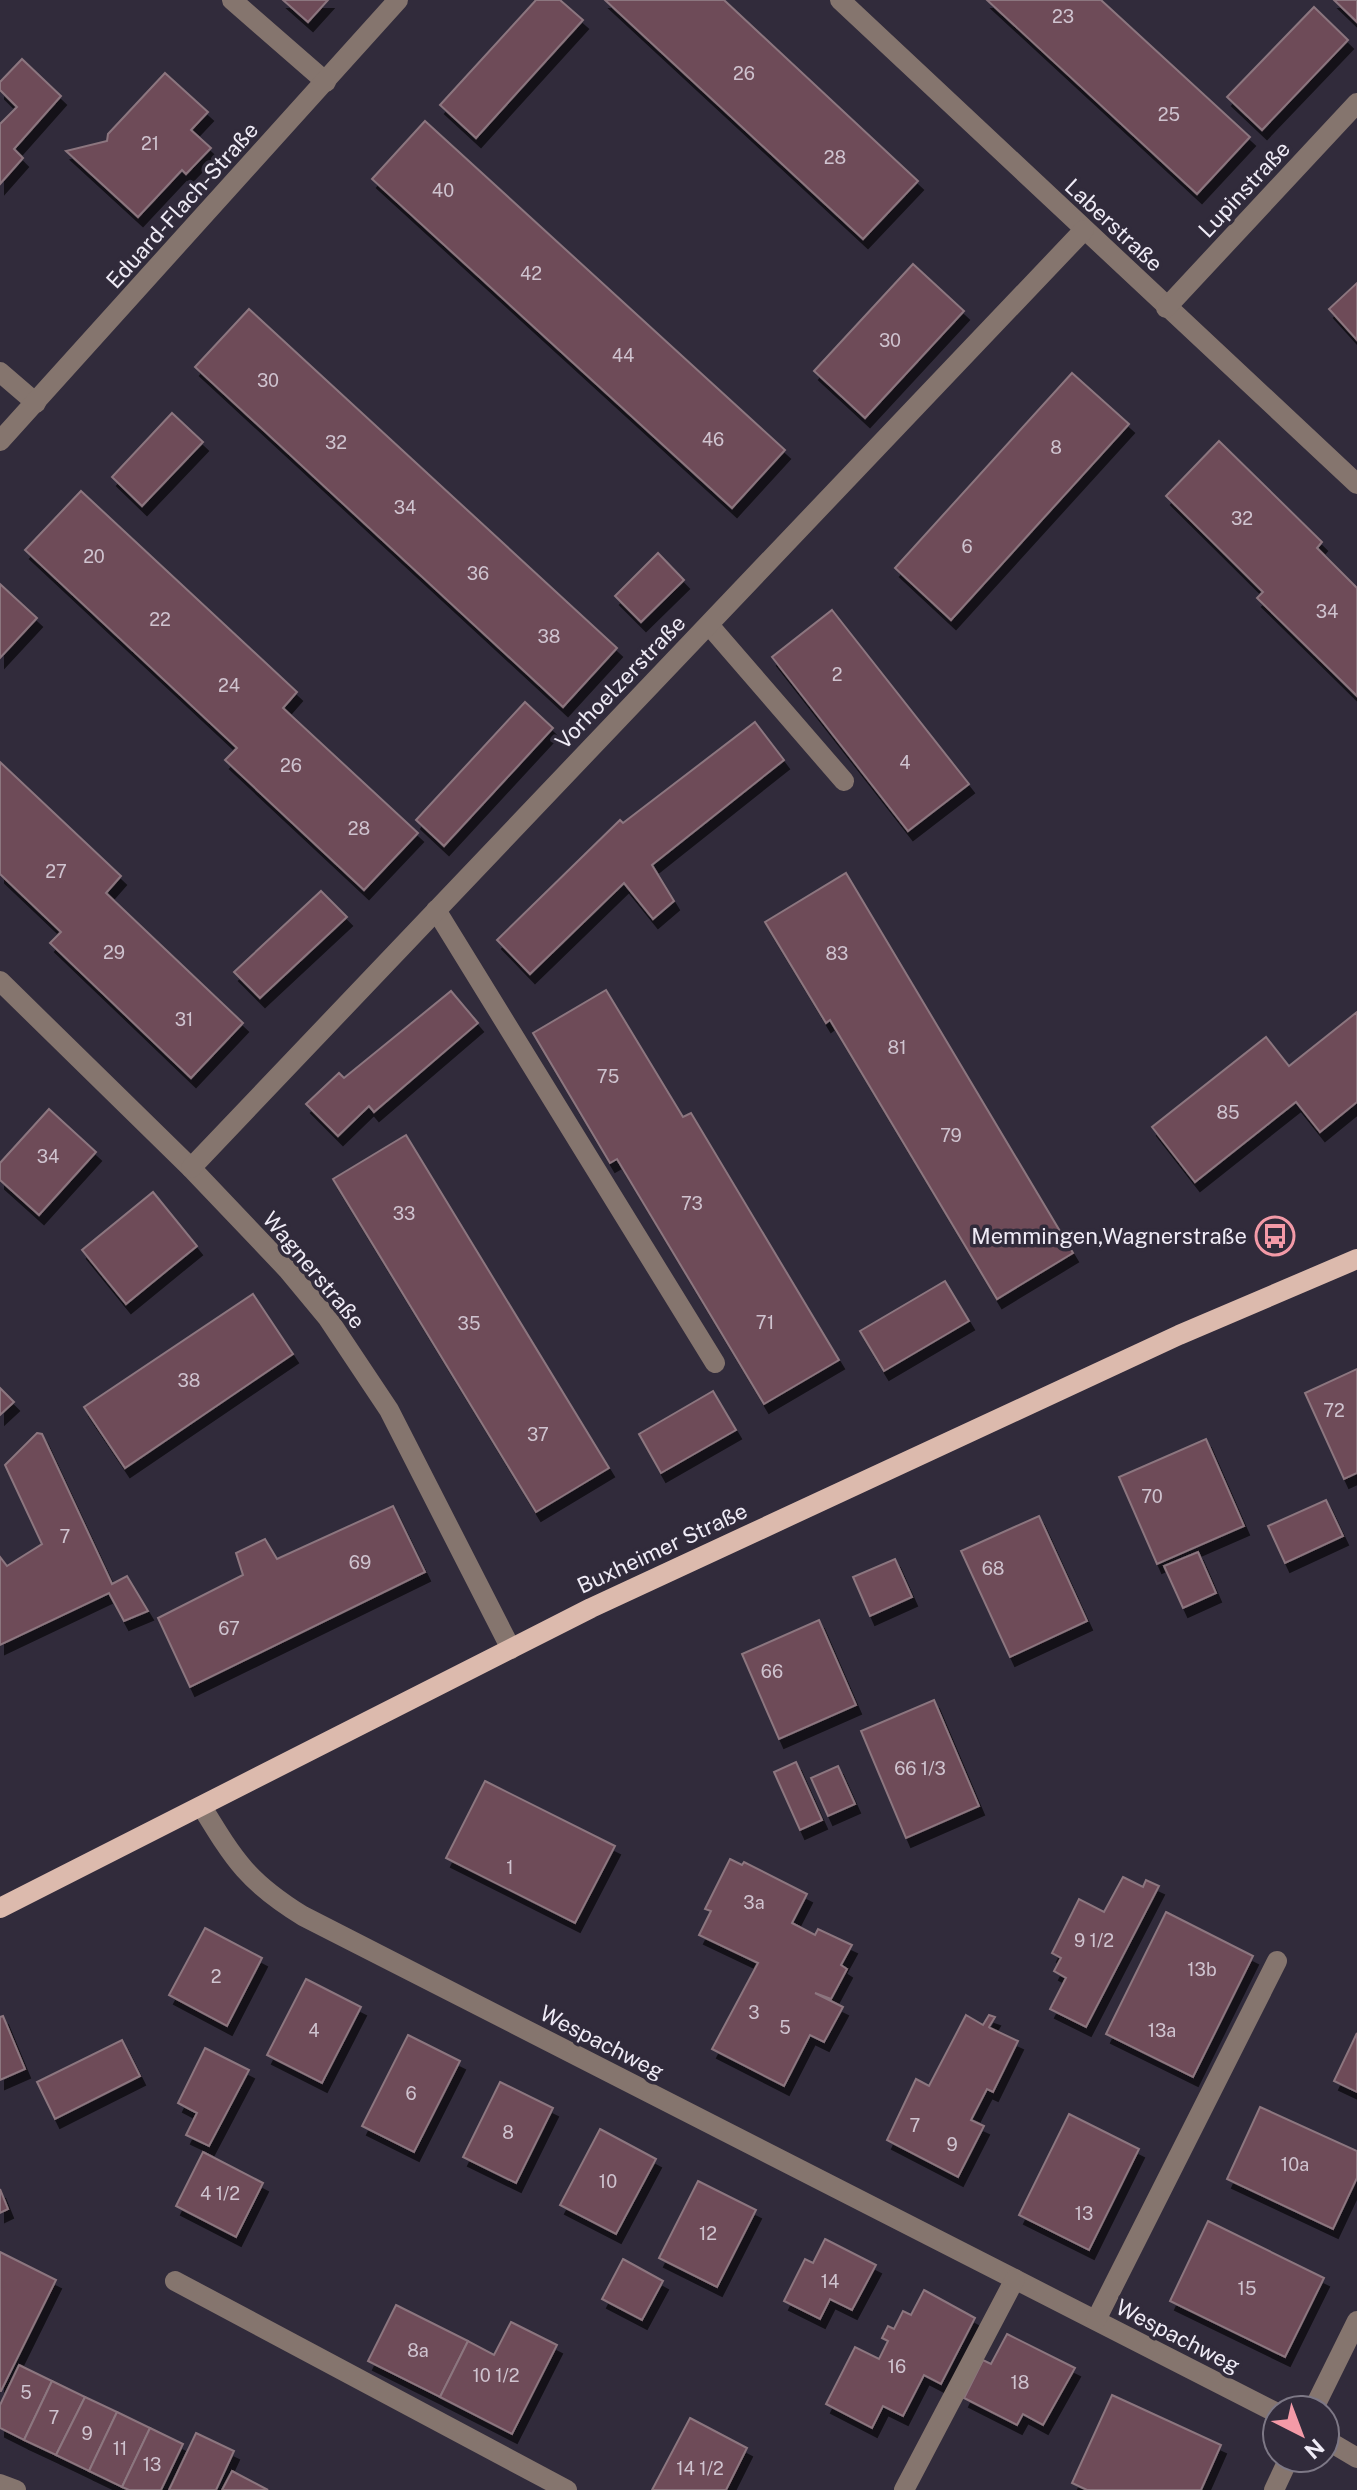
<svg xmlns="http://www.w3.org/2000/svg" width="1357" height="2490" font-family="'Public Sans',sans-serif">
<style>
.building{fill:#6e4b59;stroke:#8c767f;stroke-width:2;filter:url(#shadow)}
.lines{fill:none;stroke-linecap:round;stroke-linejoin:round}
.minor{stroke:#85756e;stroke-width:20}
.major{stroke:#dcbaad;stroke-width:20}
.labels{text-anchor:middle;stroke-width:7;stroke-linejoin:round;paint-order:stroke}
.number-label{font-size:18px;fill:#cfc3cf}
.street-label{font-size:22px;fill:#efebf6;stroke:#312b3b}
.poi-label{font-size:22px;fill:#efebf6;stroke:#312b3b;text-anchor:end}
</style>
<defs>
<filter id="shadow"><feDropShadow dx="5" dy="9" stdDeviation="0" flood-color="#0009"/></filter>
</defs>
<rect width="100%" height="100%" fill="#312b3b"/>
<g class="building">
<polygon points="283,0 328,0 308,22"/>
<polygon points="536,0 560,0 583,20 476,138 440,105"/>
<polygon points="605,0 724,0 918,181 863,239"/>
<polygon points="987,0 1101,0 1250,137 1197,194"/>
<polygon points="1334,0 1357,0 1357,22"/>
<polygon points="1314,7 1348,40 1262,130 1227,97"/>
<polygon points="22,59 61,96 14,149 23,158 0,184 0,124 17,107 0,90 0,82"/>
<polygon points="165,73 208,112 191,130 211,148 186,174 182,170 138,217 66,151 107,141 108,134"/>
<polygon points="425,121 785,450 732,508 372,179"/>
<polygon points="913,264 964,311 865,418 814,371"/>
<polygon points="1357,283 1357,340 1329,309"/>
<polygon points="249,309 617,648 563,707 195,367"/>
<polygon points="1072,373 1129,424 951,620 895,568"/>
<polygon points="172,413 203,442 142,506 112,477"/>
<polygon points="1219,441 1322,542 1317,548 1357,588 1357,696 1257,598 1263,592 1166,496"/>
<polygon points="81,491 297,692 283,708 418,833 364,890 225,760 237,748 25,550"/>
<polygon points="658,553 684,580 641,622 615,596"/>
<polygon points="0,584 37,618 0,658"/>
<polygon points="832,610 969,784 908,831 772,657"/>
<polygon points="525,702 553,728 444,846 416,820"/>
<polygon points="755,722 784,760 652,865 674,901 653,919 624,883 530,974 497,940 620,820 623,823"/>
<polygon points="0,762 121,876 106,893 243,1023 191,1078 50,943 61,932 0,874"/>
<polygon points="846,873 1073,1253 997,1299 830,1020 826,1023 765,922"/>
<polygon points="321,891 347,917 260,998 234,972"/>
<polygon points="606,990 683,1117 691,1113 839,1360 764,1404 617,1159 610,1163 533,1033"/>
<polygon points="451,991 478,1023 374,1112 369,1106 338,1136 306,1104 339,1073 344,1078"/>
<polygon points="1357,1012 1357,1102 1320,1132 1296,1102 1195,1182 1152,1127 1266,1037 1289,1066"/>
<polygon points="49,1109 96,1152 39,1215 0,1180 0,1163"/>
<polygon points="406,1135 609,1468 536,1512 333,1179"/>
<polygon points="153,1192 197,1246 126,1304 82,1250"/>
<polygon points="945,1281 969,1321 884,1371 860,1331"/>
<polygon points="253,1294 293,1354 125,1468 84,1407"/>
<polygon points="1357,1369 1357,1473 1344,1479 1305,1393"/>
<polygon points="0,1388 14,1402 0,1415"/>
<polygon points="713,1391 736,1430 661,1473 639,1434"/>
<polygon points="37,1433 42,1434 112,1584 127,1576 148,1611 124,1621 109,1593 0,1645 0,1557 7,1566 42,1544 5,1465"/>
<polygon points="1206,1439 1244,1526 1157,1564 1119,1477"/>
<polygon points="1326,1500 1343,1536 1285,1563 1268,1526"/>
<polygon points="393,1506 425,1572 190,1687 158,1618 243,1575 236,1553 265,1539 277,1559"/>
<polygon points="1039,1516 1087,1621 1010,1657 961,1551"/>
<polygon points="1198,1552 1216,1593 1183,1608 1164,1566"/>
<polygon points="895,1559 912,1597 870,1616 853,1577"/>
<polygon points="819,1620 856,1705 779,1739 742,1654"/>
<polygon points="934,1700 979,1806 906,1838 861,1731"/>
<polygon points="796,1762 822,1820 800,1830 774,1772"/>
<polygon points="838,1766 855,1804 828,1816 811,1778"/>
<polygon points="485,1781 615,1846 575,1923 446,1858"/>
<polygon points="730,1859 742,1865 744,1862 807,1894 792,1923 815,1935 818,1929 852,1945 841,1965 847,1969 831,1999 815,1993 843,2007 824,2042 810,2035 784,2086 712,2049 758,1963 699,1935 711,1911 705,1909"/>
<polygon points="1123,1877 1143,1887 1146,1880 1159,1886 1086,2027 1050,2009 1066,1978 1054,1971 1061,1958 1052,1953 1079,1899 1104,1912"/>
<polygon points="1166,1912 1253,1956 1193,2077 1106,2034"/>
<polygon points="205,1928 262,1958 227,2026 169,1995"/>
<polygon points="306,1979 361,2007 322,2083 267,2055"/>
<polygon points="966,2015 983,2025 989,2015 995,2017 989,2027 990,2028 1018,2041 993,2092 987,2089 971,2120 984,2126 958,2177 887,2140 916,2079 929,2086"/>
<polygon points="3,2016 25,2069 0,2080 0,2017"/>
<polygon points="1357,2033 1357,2092 1334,2081"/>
<polygon points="408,2035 460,2061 414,2152 362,2126"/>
<polygon points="122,2040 140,2076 55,2119 37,2082"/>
<polygon points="205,2048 249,2070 209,2146 186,2135 197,2113 178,2103"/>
<polygon points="500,2082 553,2108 516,2183 463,2157"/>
<polygon points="1260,2107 1357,2151 1357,2178 1333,2229 1227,2179"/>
<polygon points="1069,2114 1139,2149 1089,2250 1019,2215"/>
<polygon points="600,2129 656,2159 616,2234 560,2205"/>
<polygon points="203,2152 263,2183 236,2237 176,2206"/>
<polygon points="698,2181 756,2210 717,2287 659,2258"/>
<polygon points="0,2189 8,2209 0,2213"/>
<polygon points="1208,2221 1324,2278 1285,2357 1170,2301"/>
<polygon points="825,2239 876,2265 852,2310 830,2299 820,2319 784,2301 805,2259 813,2263"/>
<polygon points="0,2252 56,2280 1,2391 0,2391"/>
<polygon points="623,2259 663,2281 642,2320 602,2299"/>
<polygon points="924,2290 975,2318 941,2384 924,2375 903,2416 883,2406 872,2428 826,2404 855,2347 879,2359 888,2341 882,2338 888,2326 894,2329 903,2311 911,2315"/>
<polygon points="396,2305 468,2341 440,2397 368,2361"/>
<polygon points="511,2322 557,2345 512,2434 440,2397 468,2341 494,2355"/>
<polygon points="1007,2334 1075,2368 1043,2425 1023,2414 1017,2425 964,2398 983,2360 991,2364"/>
<polygon points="19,2365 52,2381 24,2440 0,2428 0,2405"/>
<polygon points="52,2381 85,2397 56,2455 24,2440"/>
<polygon points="1112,2395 1221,2445 1201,2490 1087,2490 1072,2483"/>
<polygon points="85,2397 117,2412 89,2471 56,2455"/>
<polygon points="117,2412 150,2428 122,2487 89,2471"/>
<polygon points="690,2418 747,2448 726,2490 652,2490"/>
<polygon points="150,2428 183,2444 161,2490 129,2490 122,2487"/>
<polygon points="196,2433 234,2451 216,2490 169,2490"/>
<polygon points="232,2471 268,2490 222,2490"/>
</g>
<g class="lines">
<g class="minor">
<polyline points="232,0 326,82"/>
<polyline points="840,0 1357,484"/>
<polyline points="1166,308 1357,103"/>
<polyline points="0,372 36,403"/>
<polyline points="0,441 398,0"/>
<polyline points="709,625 844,781"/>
<polyline points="436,910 715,1363"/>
<polyline points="0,981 191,1168 288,1270 327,1317 389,1410 511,1649"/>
<polyline points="191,1168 1084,230"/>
<path d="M202 1807C235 1861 248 1882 303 1916L1277 2413"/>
<polyline points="175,2281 567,2490"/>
<polyline points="1096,2320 1277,1961"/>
<polyline points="1313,2410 1357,2321"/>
<polyline points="1325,2439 1357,2458"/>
<polyline points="0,2484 16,2490"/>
<polyline points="904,2490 1015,2279"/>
<polyline points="1274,2490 1289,2458"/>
</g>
<polyline class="major" points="0,1908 591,1608 1179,1335 1357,1259"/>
</g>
<defs>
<symbol id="bus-ring" viewBox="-11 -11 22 22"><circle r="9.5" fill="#312b3b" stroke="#f39aa7" stroke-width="1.5"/><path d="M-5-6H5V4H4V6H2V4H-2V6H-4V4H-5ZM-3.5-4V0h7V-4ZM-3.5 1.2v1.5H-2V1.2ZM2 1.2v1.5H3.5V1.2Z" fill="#f39aa7"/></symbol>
</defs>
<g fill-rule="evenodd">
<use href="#bus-ring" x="1253" y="1214" width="44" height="44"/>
</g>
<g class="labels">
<g class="number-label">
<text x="1063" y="23">23</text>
<text x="744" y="80">26</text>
<text x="1169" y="121">25</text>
<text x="150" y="150">21</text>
<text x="835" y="164">28</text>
<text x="443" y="197">40</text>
<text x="531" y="280">42</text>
<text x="890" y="347">30</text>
<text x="623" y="362">44</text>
<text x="268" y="387">30</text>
<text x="713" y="446">46</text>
<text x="336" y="449">32</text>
<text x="1056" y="454">8</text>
<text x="405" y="514">34</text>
<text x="1242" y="525">32</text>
<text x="967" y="553">6</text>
<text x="94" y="563">20</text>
<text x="478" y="580">36</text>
<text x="1327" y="618">34</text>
<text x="160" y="626">22</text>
<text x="549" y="643">38</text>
<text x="837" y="681">2</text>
<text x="229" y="692">24</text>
<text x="905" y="769">4</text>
<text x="291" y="772">26</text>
<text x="359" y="835">28</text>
<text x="56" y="878">27</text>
<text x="114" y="959">29</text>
<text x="837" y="960">83</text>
<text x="184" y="1026">31</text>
<text x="897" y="1054">81</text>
<text x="608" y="1083">75</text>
<text x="1228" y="1119">85</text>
<text x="951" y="1142">79</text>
<text x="48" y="1163">34</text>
<text x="692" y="1210">73</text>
<text x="404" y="1220">33</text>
<text x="765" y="1329">71</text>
<text x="469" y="1330">35</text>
<text x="189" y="1387">38</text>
<text x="1334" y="1417">72</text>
<text x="538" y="1441">37</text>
<text x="1152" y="1503">70</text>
<text x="65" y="1543">7</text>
<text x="360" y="1569">69</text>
<text x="993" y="1575">68</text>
<text x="229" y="1635">67</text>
<text x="772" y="1678">66</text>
<text x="920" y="1775">66 1/3</text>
<text x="510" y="1874">1</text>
<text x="754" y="1909">3a</text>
<text x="1094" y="1947">9 1/2</text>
<text x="1202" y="1976">13b</text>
<text x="216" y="1983">2</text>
<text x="754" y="2019">3</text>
<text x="785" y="2034">5</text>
<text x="314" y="2037">4</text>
<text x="1162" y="2037">13a</text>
<text x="411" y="2100">6</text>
<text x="915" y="2132">7</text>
<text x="508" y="2139">8</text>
<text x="952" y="2151">9</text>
<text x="1295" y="2171">10a</text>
<text x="608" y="2188">10</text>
<text x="220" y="2200">4 1/2</text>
<text x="1084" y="2220">13</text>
<text x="708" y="2240">12</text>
<text x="830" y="2288">14</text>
<text x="1247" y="2295">15</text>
<text x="418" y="2357">8a</text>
<text x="897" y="2373">16</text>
<text x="496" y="2382">10 1/2</text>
<text x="1020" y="2389">18</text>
<text x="26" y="2399">5</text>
<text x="54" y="2424">7</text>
<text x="87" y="2440">9</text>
<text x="120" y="2455">11</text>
<text x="152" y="2471">13</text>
<text x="700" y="2475">14 1/2</text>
</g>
<g class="street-label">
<text transform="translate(1244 189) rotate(-47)" y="8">Lupinstraße</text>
<text transform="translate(182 205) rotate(-48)" y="8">Eduard-Flach-Straße</text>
<text transform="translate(1114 225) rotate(43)" y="8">Laberstraße</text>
<text transform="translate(620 682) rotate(-46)" y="8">Vorhoelzerstraße</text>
<text transform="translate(314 1270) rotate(50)" y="8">Wagnerstraße</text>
<text transform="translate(662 1548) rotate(-25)" y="8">Buxheimer Straße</text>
<text transform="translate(602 2042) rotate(27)" y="8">Wespachweg</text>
<text transform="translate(1178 2336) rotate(27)" y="8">Wespachweg</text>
</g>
<g class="poi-label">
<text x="1247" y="1244">Memmingen,Wagnerstraße</text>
</g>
</g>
<g transform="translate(1301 2434) rotate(138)"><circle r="38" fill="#312b3b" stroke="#7d7886" stroke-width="2"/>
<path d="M0-6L14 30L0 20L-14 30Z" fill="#f39aa7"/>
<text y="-12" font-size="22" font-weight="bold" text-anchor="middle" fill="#efebf6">N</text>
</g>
</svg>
